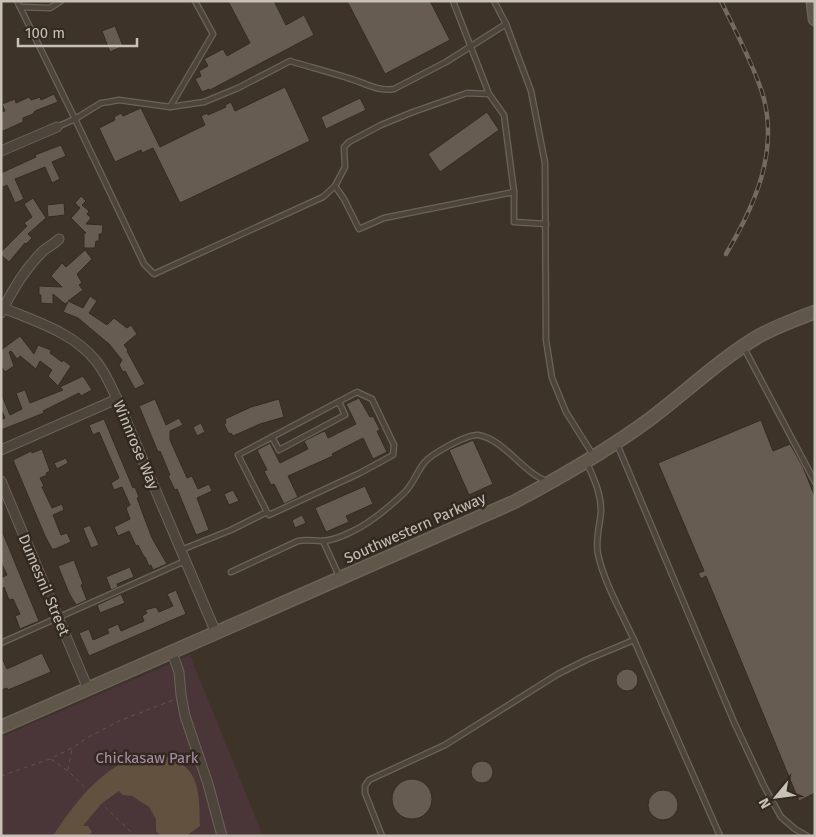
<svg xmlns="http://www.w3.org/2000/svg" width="816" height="837" font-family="'Fira Sans',sans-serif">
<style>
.green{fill:#4a3538}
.water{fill:#62513e}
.building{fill:#675c52;stroke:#342c23}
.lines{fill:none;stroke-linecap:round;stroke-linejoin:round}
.lane-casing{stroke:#6b635a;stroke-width:7}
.street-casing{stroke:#6b635a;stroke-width:11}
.secondary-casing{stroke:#6b635a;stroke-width:15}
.path{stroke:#645251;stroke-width:1;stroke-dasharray:4 4;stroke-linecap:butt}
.lane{stroke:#4d453c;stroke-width:4.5}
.street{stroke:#4d453c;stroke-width:9}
.secondary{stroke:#60564a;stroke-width:12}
.rail-casing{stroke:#746a5e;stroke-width:4.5}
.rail{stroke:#322a21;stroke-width:2.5;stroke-dasharray:8;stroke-linecap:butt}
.labels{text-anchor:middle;stroke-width:5;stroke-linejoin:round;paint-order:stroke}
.street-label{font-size:15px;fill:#c8c1b8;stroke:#322a21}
.park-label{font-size:15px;fill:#ab8ea6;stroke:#322a21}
</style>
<rect width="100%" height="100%" fill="#3d3328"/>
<polygon class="green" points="190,655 263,836 1,836 1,737"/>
<path class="water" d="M155 752C162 755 170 757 177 761 202 774 199 803 200 826L186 836H161L156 831V819L149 807 132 796 123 795 119 791 101 804 83 826H88L92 832 89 836H53C77 799 109 758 155 752Z"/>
<g class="building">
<polygon points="228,1 274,1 286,25 304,15 314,35 210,90 209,89 202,92 195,79 201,76 199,71 208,66 204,59 223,49 227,56 250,43"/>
<polygon points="347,1 430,1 450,40 385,74"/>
<polygon points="115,26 123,46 110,52 102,31"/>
<polygon points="285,87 310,141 180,203 153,148 142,153 141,150 115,162 99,128 115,120 114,117 121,113 123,116 141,108 160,147 205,125 201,116 207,113 208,115 226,107 225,105 231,102 235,111"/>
<polygon points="54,94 58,102 35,111 33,114 23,118 23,122 1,132 1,112 5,111 2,104 15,99 16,103 29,97 31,100 40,97 41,100"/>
<polygon points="360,98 366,110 326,129 321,117"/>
<polygon points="487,112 499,130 440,172 428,154"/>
<polygon points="61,145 66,156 52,162 60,179 52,183 45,167 15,179 24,199 15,203 7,185 1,188 1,173 36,157 35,155"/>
<polygon points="81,196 86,201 82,205 89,211 87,214 91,218 86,224 103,225 102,234 99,234 99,241 96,241 95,248 84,248 84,233 86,233 71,218 80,208 75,203"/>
<polygon points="33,198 46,218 28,234 32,238 26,244 25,243 9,262 1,255 1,252 27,226 24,223 32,217 24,204"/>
<polygon points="64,203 65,215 48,217 47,205"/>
<polygon points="85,250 92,259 77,274 82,283 79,285 83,290 68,301 83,308 90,296 97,301 89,313 107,325 114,318 127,328 131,325 137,334 124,345 128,350 127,351 145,384 135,389 125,371 123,372 119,365 122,360 109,344 78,318 63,312 68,302 65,304 53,294 53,304 41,303 41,295 39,295 39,286 62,287 51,276 62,263 66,267"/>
<polygon points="20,336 34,354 38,345 51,350 50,353 62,362 63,360 71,366 58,386 48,376 52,370 40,361 36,369 20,356 17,359 11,351 9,352 14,366 5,372 1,366 1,350"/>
<polygon points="83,376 92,390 81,396 79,393 43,411 44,413 1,430 1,420 5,418 1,409 1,393 10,415 22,409 16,393 25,390 30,403 63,390 60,387"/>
<polygon points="359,398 370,417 373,416 380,430 377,431 387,452 373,459 363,438 332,454 333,456 288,476 298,497 284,504 274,484 271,485 264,471 267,470 257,450 270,443 280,463 308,449 304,441 320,433 325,431 328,438 356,424 346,404"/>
<polygon points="155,399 166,425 179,418 183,425 170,431 170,440 187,478 192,476 198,489 209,484 212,491 197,498 209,530 196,535 177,489 175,490 168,476 170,475 160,451 158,452 139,406"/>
<polygon points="279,399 284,417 260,424 233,436 231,433 229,434 224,424 226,423 225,419 251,407"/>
<polygon points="104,419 133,488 135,487 139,497 137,498 152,538 167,564 153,570 151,565 149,566 145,557 144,557 138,545 136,546 129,531 118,536 114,527 130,519 126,508 130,505 122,487 114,490 111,483 119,478 99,432 93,435 89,425"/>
<polygon points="761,420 773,451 790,444 803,467 815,497 815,793 799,801 706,576 701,579 698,573 704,571 658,463"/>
<polygon points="201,423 205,432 197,436 193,427"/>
<polygon points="473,440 493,484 469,495 449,450"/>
<polygon points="42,449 50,471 46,473 47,475 40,478 44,486 42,487 52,508 62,504 64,510 53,515 61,535 67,533 71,542 55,549 52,549 45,536 13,460 31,451 32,453"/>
<polygon points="66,458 68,463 57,469 54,463"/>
<polygon points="365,486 373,504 346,516 349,522 326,532 315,508"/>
<polygon points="233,490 239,501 229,505 224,494"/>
<polygon points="302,515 306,523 295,528 292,520"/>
<polygon points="90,525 99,545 91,548 83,528"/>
<polygon points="2,531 39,621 20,629 15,616 20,614 13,599 9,600 4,587 1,589 1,578 7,575 1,562"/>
<polygon points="74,560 83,584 81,585 87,600 76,605 69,593 58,566"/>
<polygon points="130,567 134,577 117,584 118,587 111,590 106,577"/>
<polygon points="176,590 186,614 89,656 79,633 89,629 93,640 109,633 107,629 118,624 121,631 144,621 142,616 147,613 145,610 156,607 159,612 173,606 167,594"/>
<polygon points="121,594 125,603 100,613 97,605"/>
<polygon points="42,653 51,672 8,690 7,688 1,690 1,656 7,669"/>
<circle cx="627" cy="680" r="11"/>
<circle cx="482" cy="772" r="11"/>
<circle cx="412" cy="799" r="20"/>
<circle cx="663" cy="805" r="15"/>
</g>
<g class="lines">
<defs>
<g id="lane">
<path d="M17 1 75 119 101 103 108 102 119 100 170 107 204 102 238 88 290 61C310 67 329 72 348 78 363 82 378 92 394 89L446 62 506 24"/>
<polyline points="453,1 489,94"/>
<polyline points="494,1 506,24 531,91 545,163 546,340 552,378 566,412 593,455"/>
<polyline points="20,7 50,8 61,1"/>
<polyline points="170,107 213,34 195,1"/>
<polyline points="57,127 75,119 144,264 154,274 323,197 335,186 345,167 344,147 349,142 381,125 413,112 467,93 489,94 504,115 514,192"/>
<polyline points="335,186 344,199 359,229 384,218 514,192 514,222 546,224"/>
<polyline points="744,348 815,482"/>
<polyline points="272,437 279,450 345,415 339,402"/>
<polyline points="617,444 734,722 764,786 781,817 795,829 807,836"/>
<path d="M587 463C594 479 601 493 601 511 600 526 595 539 598 554 603 580 623 616 634 640"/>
<polyline points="323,541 340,578"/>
<polyline points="181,550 231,530 267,512 269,515 360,473 393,455 394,445 372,399 357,392 238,455 267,512"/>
<path d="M231 572 298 541C307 539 313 541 321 541 330 541 343 536 351 532 369 524 388 508 403 494 413 485 416 473 424 463 431 454 467 434 478 435 504 439 524 474 547 481"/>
<polyline points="1,643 185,561"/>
<polyline points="382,836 365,793 365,786 369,780 445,745 558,674 586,660 634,640 720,836"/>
</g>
<g id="street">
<polyline points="1,151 57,127"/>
<path d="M1 307C34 321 73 332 96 361 105 372 111 386 117 399L216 633"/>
<path d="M1 313C12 290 25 269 43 251 48 247 54 244 59 239"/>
<polyline points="1,450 117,399"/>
<polyline points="1,481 88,689"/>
<polyline points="172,652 179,672 181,695 185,716 208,784 222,836"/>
</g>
<g id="secondary">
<polyline points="813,1 815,19"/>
<path d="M1 727 514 502C561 477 607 451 650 419 686 392 720 359 759 336 777 326 796 319 815 312"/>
</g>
</defs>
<use href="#lane" class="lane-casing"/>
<use href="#street" class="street-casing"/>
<use href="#secondary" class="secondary-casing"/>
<g class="path">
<polyline points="51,759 68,771 135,836"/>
<polyline points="68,770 72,749"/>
<polyline points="1,776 50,759 72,748 87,738 119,721 173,700"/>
</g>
<use href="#lane" class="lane"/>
<use href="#street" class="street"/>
<use href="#secondary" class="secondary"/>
<defs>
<path id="rail" d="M721 1C735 30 752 62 762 92 780 150 755 205 726 254"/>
</defs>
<use href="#rail" class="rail-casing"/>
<use href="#rail" class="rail"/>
</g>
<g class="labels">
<g class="street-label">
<text transform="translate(136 445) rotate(67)" y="5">Winnrose Way</text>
<text transform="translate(415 528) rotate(-24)" y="5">Southwestern Parkway</text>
<text transform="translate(44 585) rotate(67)" y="5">Dumesnil Street</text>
</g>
<g class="park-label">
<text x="147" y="763">Chickasaw Park</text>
</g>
</g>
<rect width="816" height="837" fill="none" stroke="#c8c1b8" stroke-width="5"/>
<g transform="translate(776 797) rotate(241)" stroke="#322a21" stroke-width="4" paint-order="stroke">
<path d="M0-4L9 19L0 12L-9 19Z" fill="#c8c1b8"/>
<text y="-8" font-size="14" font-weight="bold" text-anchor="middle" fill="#c8c1b8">N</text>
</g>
<path d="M18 38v8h119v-8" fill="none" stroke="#c8c1b8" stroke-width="2.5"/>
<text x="25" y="38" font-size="15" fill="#c8c1b8" stroke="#322a21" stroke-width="4" paint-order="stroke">100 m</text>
</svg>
